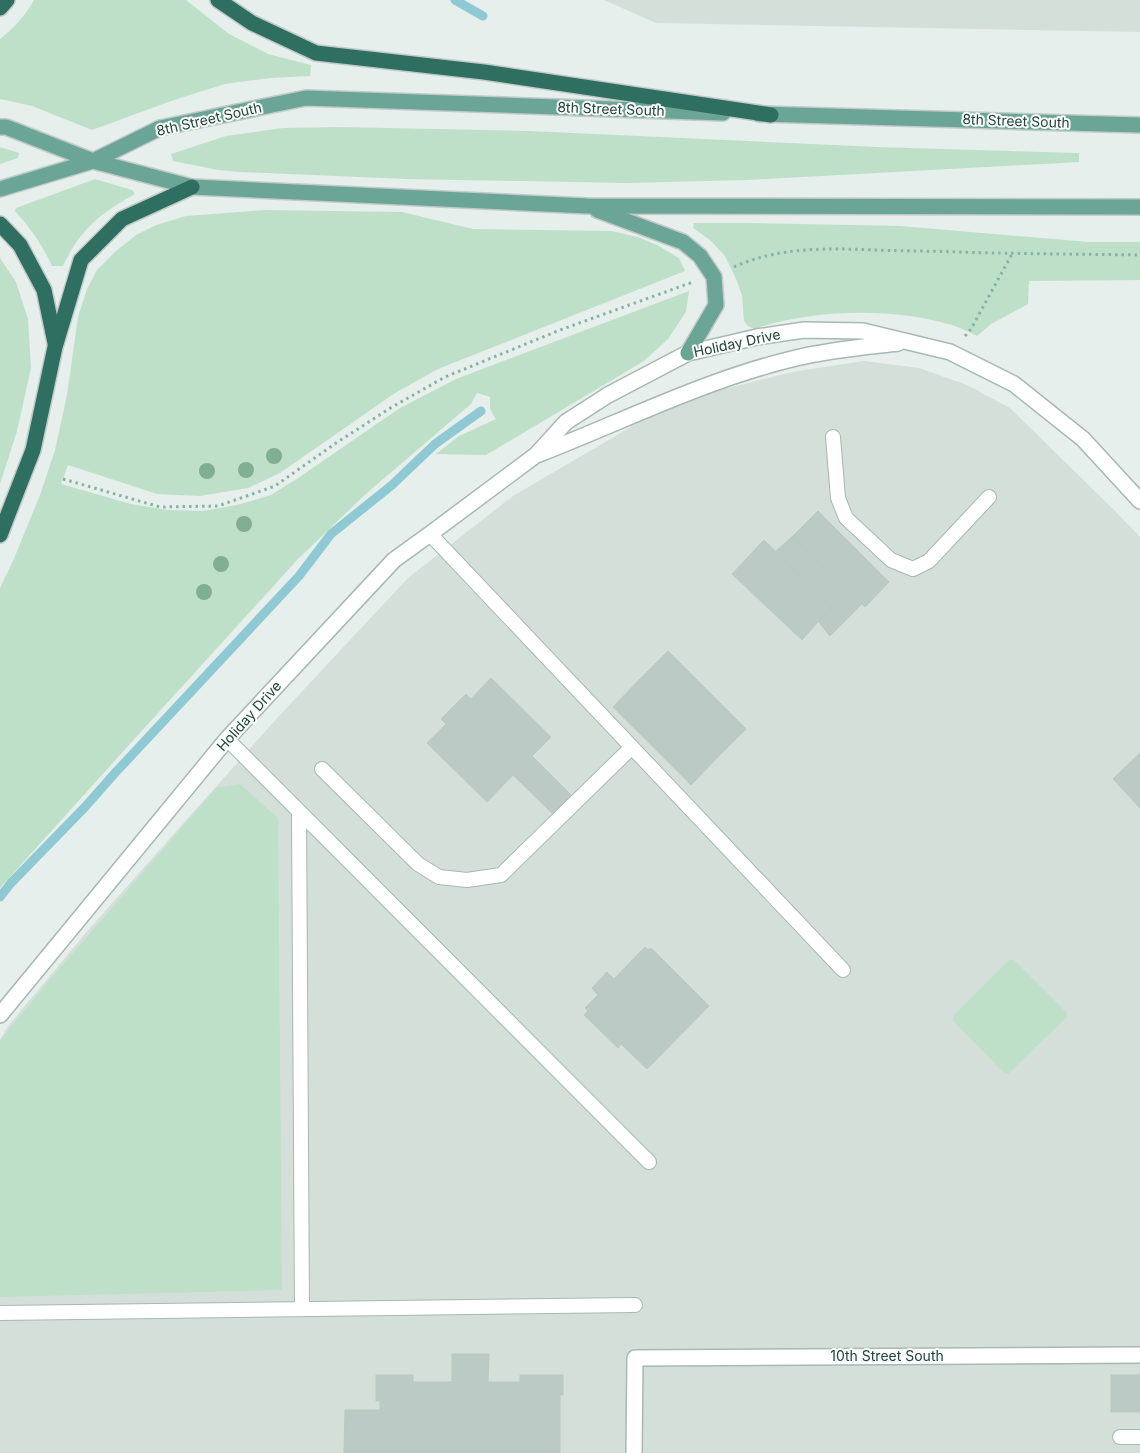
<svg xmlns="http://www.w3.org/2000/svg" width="1140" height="1453" font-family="Inter,sans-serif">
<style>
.built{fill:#d4dfda}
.green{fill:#bfe0c8}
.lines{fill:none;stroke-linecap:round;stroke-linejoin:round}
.stream{stroke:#8ec9d4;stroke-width:9}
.building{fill:#bbcac4;stroke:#b8c9c2}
.service-casing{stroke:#a8b8b2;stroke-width:16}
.minor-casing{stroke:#a8b8b2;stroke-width:18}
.primary-casing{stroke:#c2cac8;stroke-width:18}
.motorway-casing{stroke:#c2cac8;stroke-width:18}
.path{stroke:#86b3a5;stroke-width:3;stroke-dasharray:2.5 4;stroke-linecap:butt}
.service{stroke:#fff;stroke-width:14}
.minor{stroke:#fff;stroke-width:15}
.primary{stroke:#6aa596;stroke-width:15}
.motorway{stroke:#2f6f62;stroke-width:15}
.tree{fill:#80af93}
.labels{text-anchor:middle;stroke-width:4;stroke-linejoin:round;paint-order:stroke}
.street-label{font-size:14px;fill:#24423a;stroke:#f7fbf9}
</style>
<rect width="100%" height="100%" fill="#e6efeb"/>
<g class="built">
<polygon points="604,0 1140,0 1140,32 656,23"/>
<polygon points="864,361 919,368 967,385 1010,408 1116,512 1140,537 1140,1453 0,1453 0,1040 8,1026 90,928 279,716 408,578 513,496 653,414 713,392 792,372"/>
</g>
<g class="green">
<path d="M34 0H186L229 34 268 54 311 65 310 76 270 78 225 84 174 100 92 130 32 106 0 99V39C13 29 26 15 34 0Z"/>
<polygon points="339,127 529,131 877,147 1079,153 1079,162 747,180 627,183 406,179 240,172 218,170 173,161 171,154 226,136 283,128"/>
<polygon points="0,147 19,153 18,158 0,164"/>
<path d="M95 179 132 190 135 194C100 214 81 228 63 266H52C42 244 31 229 15 211L16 208Z"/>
<polygon points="265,210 402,212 473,229 611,231 638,237 657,245 679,258 685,271 438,369 395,393 280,473 248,488 200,496 157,494 68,465 61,484 131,504 168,510 203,511 237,505 271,495 298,478 400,408 456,379 689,291 686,312 668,339 644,361 486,455 436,454 459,436 496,419 490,409 490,397 477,393 471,404 368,492 298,559 138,735 0,888 0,588 13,561 40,495 55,450 67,395 78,317 87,289 97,270 116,251 136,235 156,225 186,216"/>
<path d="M694 223H754L900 226 1088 242H1140V280L1029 281 1028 304 991 324 977 336C969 332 961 328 952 325 893 307 812 309 754 329L748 326 744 321 742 296 737 281 725 256 710 240 693 228Z"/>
<polygon points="0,258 16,282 28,319 31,368 17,431 0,484"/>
<polygon points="240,784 278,818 282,1290 0,1297 0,1040 52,977 216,788"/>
<polygon points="1009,960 1014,960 1067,1013 1067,1017 1008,1074 1004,1073 953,1021 954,1015"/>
</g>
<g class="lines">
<g class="stream">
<polyline points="455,0 483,16"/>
<polyline points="0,897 11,883 85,807 115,773 299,576 331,534 392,485 435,444 481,411"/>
</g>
</g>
<g class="building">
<polygon points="818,511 889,582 865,607 793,536"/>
<polygon points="793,536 862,604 830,636 818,621 832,606 776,551"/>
<polygon points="764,540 832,606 802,640 732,574"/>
<polygon points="668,651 746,729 717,758 639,680"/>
<polygon points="491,678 551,737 532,756 576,800 558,819 513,775 487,802 427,743 446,724 441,719 466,694 471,699"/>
<polygon points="639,680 717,758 691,785 613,707"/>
<polygon points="1140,753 1140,808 1113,779"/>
<polygon points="645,947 648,950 651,948 709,1006 647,1069 621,1044 618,1048 584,1015 588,1011 585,1008 598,995 592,988 607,972 614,979"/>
<polygon points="452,1354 489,1354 488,1382 520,1382 520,1375 563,1375 563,1395 560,1395 560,1453 344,1453 345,1410 380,1410 380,1401 376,1401 376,1375 413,1375 413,1382 452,1382"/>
<rect x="1111" y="1375" width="29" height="37"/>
</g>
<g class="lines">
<defs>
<g id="service">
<polyline points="833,437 838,498 846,518 891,560 913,569 929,561 989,497"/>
<polyline points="430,534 843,970"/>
<polyline points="227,739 649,1162"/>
<polyline points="322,769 418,864 439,877 467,880 501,875 632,747"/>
<polyline points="299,812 302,1309"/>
<polyline points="0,1313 635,1305"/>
<polyline points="1120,1437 1140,1437"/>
</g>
<g id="minor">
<path d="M539 454C624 421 707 379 796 358 829 350 864 347 898 343"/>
<polyline points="0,1015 227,739 394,560 430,534 536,455 566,422 608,395 688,353 757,337 804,330 863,331 950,352 1014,384 1083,439 1140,501"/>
<polyline points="634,1453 635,1358 1140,1355"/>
</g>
<g id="primary">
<polyline points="759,114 1140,125"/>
<polyline points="0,127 6,127 93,161 192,187 587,206 1140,207"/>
<polyline points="0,189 93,161 160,128 306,98 723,113"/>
<polyline points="597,210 683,242 700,256 714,277 716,305 688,353"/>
</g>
<g id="motorway">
<polyline points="218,0 252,23 316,53 484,72 771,115"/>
<polyline points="0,8 7,0"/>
<polyline points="0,224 20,245 44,290 55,343"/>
<polyline points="0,535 33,450 55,347 81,260 122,219 192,187"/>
</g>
</defs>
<use href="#service" class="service-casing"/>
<use href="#minor" class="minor-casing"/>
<use href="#primary" class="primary-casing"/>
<use href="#motorway" class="motorway-casing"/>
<g class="path">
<path d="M734 267C778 247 827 248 875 250 903 251 931 251 958 252 1019 254 1079 254 1140 255"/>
<polyline points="965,336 971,329 1012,254"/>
<polyline points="63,479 160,507 218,506 275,486 336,443 392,407 445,377 560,330 693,282"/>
</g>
<use href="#service" class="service"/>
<use href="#minor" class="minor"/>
<use href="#primary" class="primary"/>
<use href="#motorway" class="motorway"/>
</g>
<g class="tree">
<circle cx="274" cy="456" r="8"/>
<circle cx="246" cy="470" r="8"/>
<circle cx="207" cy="471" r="8"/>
<circle cx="244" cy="524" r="8"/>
<circle cx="221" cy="564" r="8"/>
<circle cx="204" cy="592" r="8"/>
</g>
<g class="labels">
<g class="street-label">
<text transform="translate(611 109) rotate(2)" y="5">8th Street South</text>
<text transform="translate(209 119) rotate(-13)" y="5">8th Street South</text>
<text transform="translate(1016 121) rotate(2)" y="5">8th Street South</text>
<text transform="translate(737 343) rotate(-12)" y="5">Holiday Drive</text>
<text transform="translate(249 716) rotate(-48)" y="5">Holiday Drive</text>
<text x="887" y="1361">10th Street South</text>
</g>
</g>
</svg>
